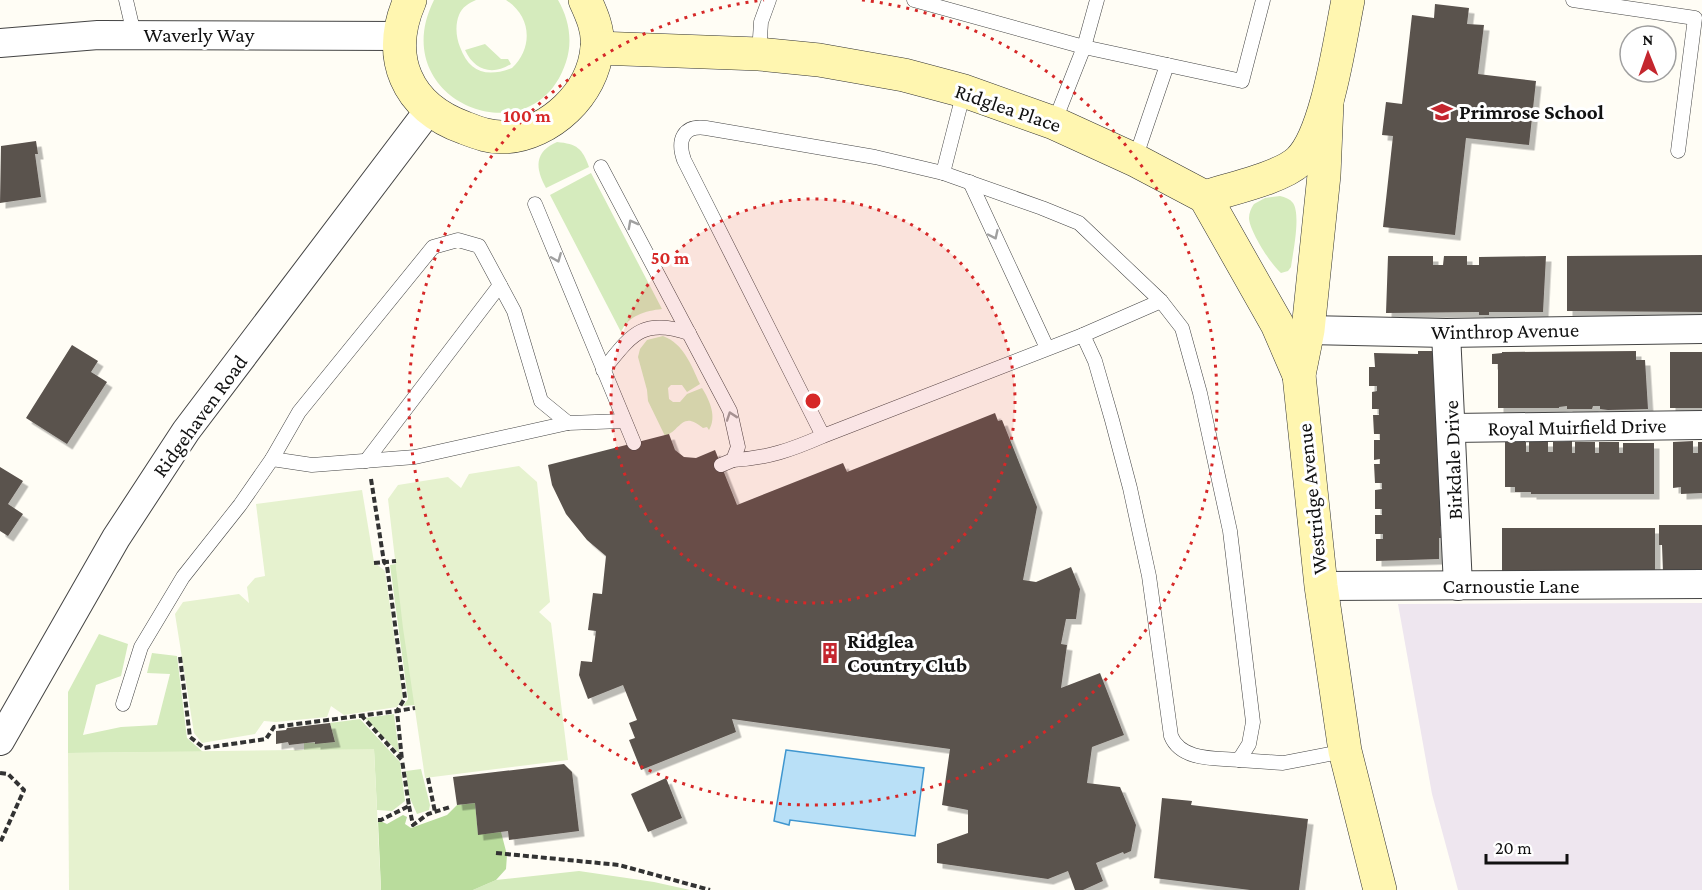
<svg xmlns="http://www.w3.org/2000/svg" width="1702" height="890" font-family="'Crimson Pro',serif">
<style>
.industrial{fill:#eee6ef}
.green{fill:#d5ebbd}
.forest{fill:#b9dc9c}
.pitch{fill:#e6f2cf}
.water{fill:#b9e0f7;stroke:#3f96cf;stroke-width:1.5}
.building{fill:#5a524d;filter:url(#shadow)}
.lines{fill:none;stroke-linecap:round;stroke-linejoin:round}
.lane-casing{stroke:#444;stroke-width:15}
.street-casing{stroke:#444;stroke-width:30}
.secondary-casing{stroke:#333;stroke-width:34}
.path{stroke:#333;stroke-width:4;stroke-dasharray:6 3;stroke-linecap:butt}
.lane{stroke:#fff;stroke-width:14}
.street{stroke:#fff;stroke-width:28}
.secondary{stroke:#fff6b0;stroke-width:33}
.oneway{stroke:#a0a0a0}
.ring{fill:none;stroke:#d62828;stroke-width:3;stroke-dasharray:3 6}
.labels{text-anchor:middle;stroke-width:6;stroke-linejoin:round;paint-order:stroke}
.street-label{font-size:21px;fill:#111;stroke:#fff}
.poi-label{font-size:21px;font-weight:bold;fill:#111;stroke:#fff;text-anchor:start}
.centre{fill:#d62828;stroke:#fff;stroke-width:3}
.ring-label{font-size:18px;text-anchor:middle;font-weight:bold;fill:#d62828;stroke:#fff;stroke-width:6;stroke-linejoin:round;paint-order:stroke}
</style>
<defs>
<filter id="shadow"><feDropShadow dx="5.5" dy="5.5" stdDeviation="0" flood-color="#0004"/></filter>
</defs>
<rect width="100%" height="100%" fill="#fffdf5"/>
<polygon class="industrial" points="1702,603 1702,890 1458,890 1432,794 1398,604"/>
<g class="green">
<path d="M434 0H476C469 3 462 7 459 15 455 25 456 37 460 47 469 72 486 78 512 68 533 48 532 17 506 0H558C569 19 573 41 566 62 534 161 383 102 434 0Z"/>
<path d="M485 44 501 59H508L511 64C492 76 474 70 465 50Z"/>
<path d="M557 142C577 144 582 148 589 167L546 188C535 168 534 152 557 142Z"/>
<path d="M591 173 662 309C645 311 629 315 621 332L550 195Z"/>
<path d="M1280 196C1285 197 1290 199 1293 203 1301 215 1293 252 1291 267L1288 271 1281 273C1271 265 1249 230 1249 218 1249 213 1251 208 1254 204L1265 198Z"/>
<path d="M663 336C684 344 691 365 700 384L687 392 682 385H671L668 388 669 399 673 402H680L687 394 702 388C710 401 717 417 709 430L707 427 703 428C682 410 681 430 665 436L648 401 647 390 638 357 640 349 647 340Z"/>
<polygon points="396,564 415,705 403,706 408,699 390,565"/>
<polygon points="99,634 128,644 121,676 96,685 83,735 121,727 157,725 170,674 147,673 152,653 177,656 187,738 203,752 68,753 68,692"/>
<polygon points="394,714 399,753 365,718"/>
<polygon points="360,719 400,762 405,801 392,811 377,810 374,750 304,750 304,743 335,742 330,723"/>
<polygon points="421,769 430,805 429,810 417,814 409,796 406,771"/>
<polygon points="579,871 654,882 690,890 473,890 496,880"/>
</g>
<polygon class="forest" points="475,803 478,834 501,832 507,855 506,869 496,880 473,890 381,890 378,820 387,824 403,815 407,817 405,824 411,828 447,815 457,805"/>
<g class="pitch">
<polygon points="519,466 537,482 550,602 539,612 551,623 568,760 425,778 403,628 388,499 398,485 448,477 461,488 469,474"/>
<polygon points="362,490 374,562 385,571 403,697 397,707 344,715 331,706 327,717 276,722 264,721 255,734 202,743 194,733 175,614 183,602 239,594 249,603 247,587 255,578 265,576 256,504"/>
<polygon points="374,749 381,890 69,890 68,753"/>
</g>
<polygon class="water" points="786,750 924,768 915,836 790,820 789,825 774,821"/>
<g class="building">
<polygon points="1435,4 1469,8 1467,24 1484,25 1478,74 1536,81 1529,145 1466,138 1455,235 1383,227 1393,136 1382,135 1386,102 1402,104 1412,15 1434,18"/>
<polygon points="36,141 38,154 35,154 41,197 0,203 1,146"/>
<polygon points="1702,255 1702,312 1567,311 1567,256"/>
<polygon points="1388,256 1433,256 1433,265 1443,265 1444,256 1467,256 1467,265 1479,265 1479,257 1546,256 1543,312 1489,312 1489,315 1479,315 1479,312 1386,313"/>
<polygon points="72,345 98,361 91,372 107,382 67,444 26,418"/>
<polygon points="1418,351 1432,351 1434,363 1435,411 1438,411 1442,526 1440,526 1441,538 1439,538 1439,559 1376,561 1376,539 1383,539 1383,534 1375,534 1375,515 1382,515 1382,509 1375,509 1375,490 1382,489 1382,483 1375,483 1374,464 1380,464 1380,459 1374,460 1374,440 1380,440 1380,434 1374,434 1373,415 1379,415 1379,409 1372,409 1372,392 1377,391 1377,386 1369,386 1369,367 1375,367 1374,353 1418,354"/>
<polygon points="1636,351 1636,360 1645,360 1648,409 1608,410 1600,409 1600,406 1593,406 1592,409 1567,409 1567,406 1559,407 1559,408 1498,408 1498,364 1492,364 1492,354 1502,353 1502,352"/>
<rect x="1670" y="352" width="32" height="56"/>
<polygon points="995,413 998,421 1002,420 1037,507 1023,580 1036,582 1071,567 1080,589 1076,619 1066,619 1061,644 1067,645 1061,688 1100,673 1124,735 1092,747 1087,783 1120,787 1136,825 1131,851 1124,854 1123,852 1096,863 1103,881 1083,890 1075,890 1068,871 1048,879 937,863 937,844 968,833 968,810 942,805 950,749 732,719 736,732 641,770 629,740 635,738 629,723 637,720 623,685 588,699 579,675 581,661 592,662 596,631 588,630 593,593 602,594 606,556 587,540 566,514 552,485 548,465 669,434 675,450 684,457 696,458 715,450 737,505 843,463 847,472"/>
<polygon points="1526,440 1526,452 1529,452 1529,441 1548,441 1548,452 1553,452 1553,442 1572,441 1572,453 1575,453 1575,442 1595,442 1595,453 1599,453 1599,442 1619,442 1619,453 1623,453 1623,443 1654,443 1654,494 1531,494 1531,492 1515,492 1515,487 1505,487 1505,441"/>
<polygon points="1693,441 1693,453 1698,453 1698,442 1702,442 1702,493 1681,494 1681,487 1673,488 1673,442"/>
<polygon points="0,467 23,481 8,504 23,514 8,536 0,531"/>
<polygon points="1659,525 1702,525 1702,572 1663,572 1662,545 1659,545"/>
<rect x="1502" y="528" width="153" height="43"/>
<polygon points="330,723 335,742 315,744 315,742 289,745 288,742 276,744 276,731 286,730 287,728"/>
<polygon points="564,764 572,772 579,831 509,840 508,831 478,835 475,803 457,805 453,777"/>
<polygon points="666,778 682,818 648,832 631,794"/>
<polygon points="1162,798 1192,801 1191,805 1308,819 1299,890 1250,890 1154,878"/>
</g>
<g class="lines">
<defs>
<g id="lane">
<polyline points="126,0 134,34"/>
<polyline points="914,0 1084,47 1097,0"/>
<polyline points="1573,0 1695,18 1678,151"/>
<polyline points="759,54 761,22 769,0"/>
<polyline points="1054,123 1084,47 1242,81 1263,0"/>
<polyline points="1135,159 1167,65"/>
<polyline points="601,167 730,411 738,447 733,460 721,465"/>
<polyline points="943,173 964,91"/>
<polyline points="970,182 1047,348"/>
<polyline points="535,204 634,443"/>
<polyline points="1083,335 1161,301"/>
<path d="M603 370C631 336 641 317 689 333"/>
<polyline points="272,459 312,465 415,457 568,423"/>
<path d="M733 460C768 458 791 450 823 436L684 160C677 140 683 125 706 128L875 157 943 173 1042 208 1079 223 1161 301 1182 328 1200 393 1230 531 1253 722 1249 744 1239 760C1216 758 1181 761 1171 736L1149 576 1130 488 1112 420 1095 361 1083 335 823 436"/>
<polyline points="366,461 500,285"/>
<polyline points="123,704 141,647 183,577 240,505 272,459 299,412 433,247 458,240 479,246 514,311 541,401 568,423 623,421"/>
<polyline points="1239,760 1283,763 1345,751"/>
</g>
<g id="street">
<polyline points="0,43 98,35 399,36"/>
<polyline points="1308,330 1446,333 1702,329"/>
<polyline points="1446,333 1458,586"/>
<polyline points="1452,428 1702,425"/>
<polyline points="1321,586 1702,584"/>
<polyline points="0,741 116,538 186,431 429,110"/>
</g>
<g id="secondary">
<path d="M410 0C385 57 406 107 465 128 478 133 491 138 505 137 550 134 593 94 597 48 599 31 592 15 585 0"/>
<polyline points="597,48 759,54 819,60 904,75 964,91 1054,123 1135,160 1205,197 1277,324 1299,375"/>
<polyline points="1327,103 1324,175 1308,330 1299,375 1321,586 1345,751 1380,890"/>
<path d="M1205 197C1229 189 1281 178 1299 161 1327 135 1340 39 1348 0"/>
</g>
</defs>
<use href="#lane" class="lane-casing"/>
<use href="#street" class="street-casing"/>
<use href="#secondary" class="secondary-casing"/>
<g class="path">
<polyline points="374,563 396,561"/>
<polyline points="180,657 190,737 204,748 266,739 274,727 397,711 405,698 387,566 384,562 371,479"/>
<polyline points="361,715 402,760 397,711 415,708"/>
<polyline points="0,773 8,774 24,790 0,843"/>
<polyline points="428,778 435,812"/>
<polyline points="409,806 413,825 428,814 450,807"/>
<polyline points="378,820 381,820 409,806 402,760"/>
<polyline points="496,853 619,865 710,890"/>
</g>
<use href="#lane" class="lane"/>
<use href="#street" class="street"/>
<use href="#secondary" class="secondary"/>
</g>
<defs><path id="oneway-chevron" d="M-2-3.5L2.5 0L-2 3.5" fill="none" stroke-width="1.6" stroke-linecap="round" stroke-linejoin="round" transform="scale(1.5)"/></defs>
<g class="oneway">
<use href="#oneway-chevron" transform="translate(632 224) rotate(-118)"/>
<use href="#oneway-chevron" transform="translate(994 235) rotate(65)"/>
<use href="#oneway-chevron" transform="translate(557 258) rotate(68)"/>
<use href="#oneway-chevron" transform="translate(731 416) rotate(-109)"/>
</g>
<circle cx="813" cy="401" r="202" fill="#d62828" fill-opacity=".12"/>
<g class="ring">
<circle cx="813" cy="401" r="202"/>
<path d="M862 0A404 404 0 1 1 764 0"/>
</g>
<defs>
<symbol id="school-bare" viewBox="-9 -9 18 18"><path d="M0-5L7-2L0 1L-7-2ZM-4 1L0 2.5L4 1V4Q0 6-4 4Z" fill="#c4262e" stroke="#fff" stroke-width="2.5" paint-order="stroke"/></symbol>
<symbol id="building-bare" viewBox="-9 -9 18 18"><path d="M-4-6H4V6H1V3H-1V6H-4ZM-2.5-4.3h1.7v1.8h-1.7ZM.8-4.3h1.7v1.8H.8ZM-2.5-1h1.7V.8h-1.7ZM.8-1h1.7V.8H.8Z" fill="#c4262e" stroke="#fff" stroke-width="2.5" paint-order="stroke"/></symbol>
</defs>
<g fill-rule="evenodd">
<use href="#school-bare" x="1427" y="97" width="30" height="30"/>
<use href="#building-bare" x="815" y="638" width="30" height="30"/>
</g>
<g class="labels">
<g class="street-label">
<text x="199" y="42">Waverly Way</text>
<text transform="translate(1008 108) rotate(19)" y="7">Ridglea Place</text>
<text transform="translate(1505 331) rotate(-1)" y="7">Winthrop Avenue</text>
<text transform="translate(200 416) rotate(-54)" y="7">Ridgehaven Road</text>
<text transform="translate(1577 427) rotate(-1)" y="7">Royal Muirfield Drive</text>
<text transform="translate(1453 460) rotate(-92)" y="7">Birkdale Drive</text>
<text transform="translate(1312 499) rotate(-96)" y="7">Westridge Avenue</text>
<text x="1511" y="593">Carnoustie Lane</text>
</g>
<g class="poi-label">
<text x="1459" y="119">Primrose School</text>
<text x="847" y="648">Ridglea<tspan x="847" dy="24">Country Club</tspan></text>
</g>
</g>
<circle cx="813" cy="401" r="9" class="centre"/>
<g class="ring-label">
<text x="527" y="122">100 m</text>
<text x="670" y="264">50 m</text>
</g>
<g transform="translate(1648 54) rotate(359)"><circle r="28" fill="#ffffff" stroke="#a0a0a0" stroke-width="1.5"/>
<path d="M0-4.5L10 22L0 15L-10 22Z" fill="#c4262e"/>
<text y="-9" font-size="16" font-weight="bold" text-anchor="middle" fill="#111111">N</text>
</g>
<path d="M1486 854v9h81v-9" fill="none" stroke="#111111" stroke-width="3"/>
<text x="1495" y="854" font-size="18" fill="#111111" stroke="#ffffff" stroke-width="4.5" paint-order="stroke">20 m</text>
</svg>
